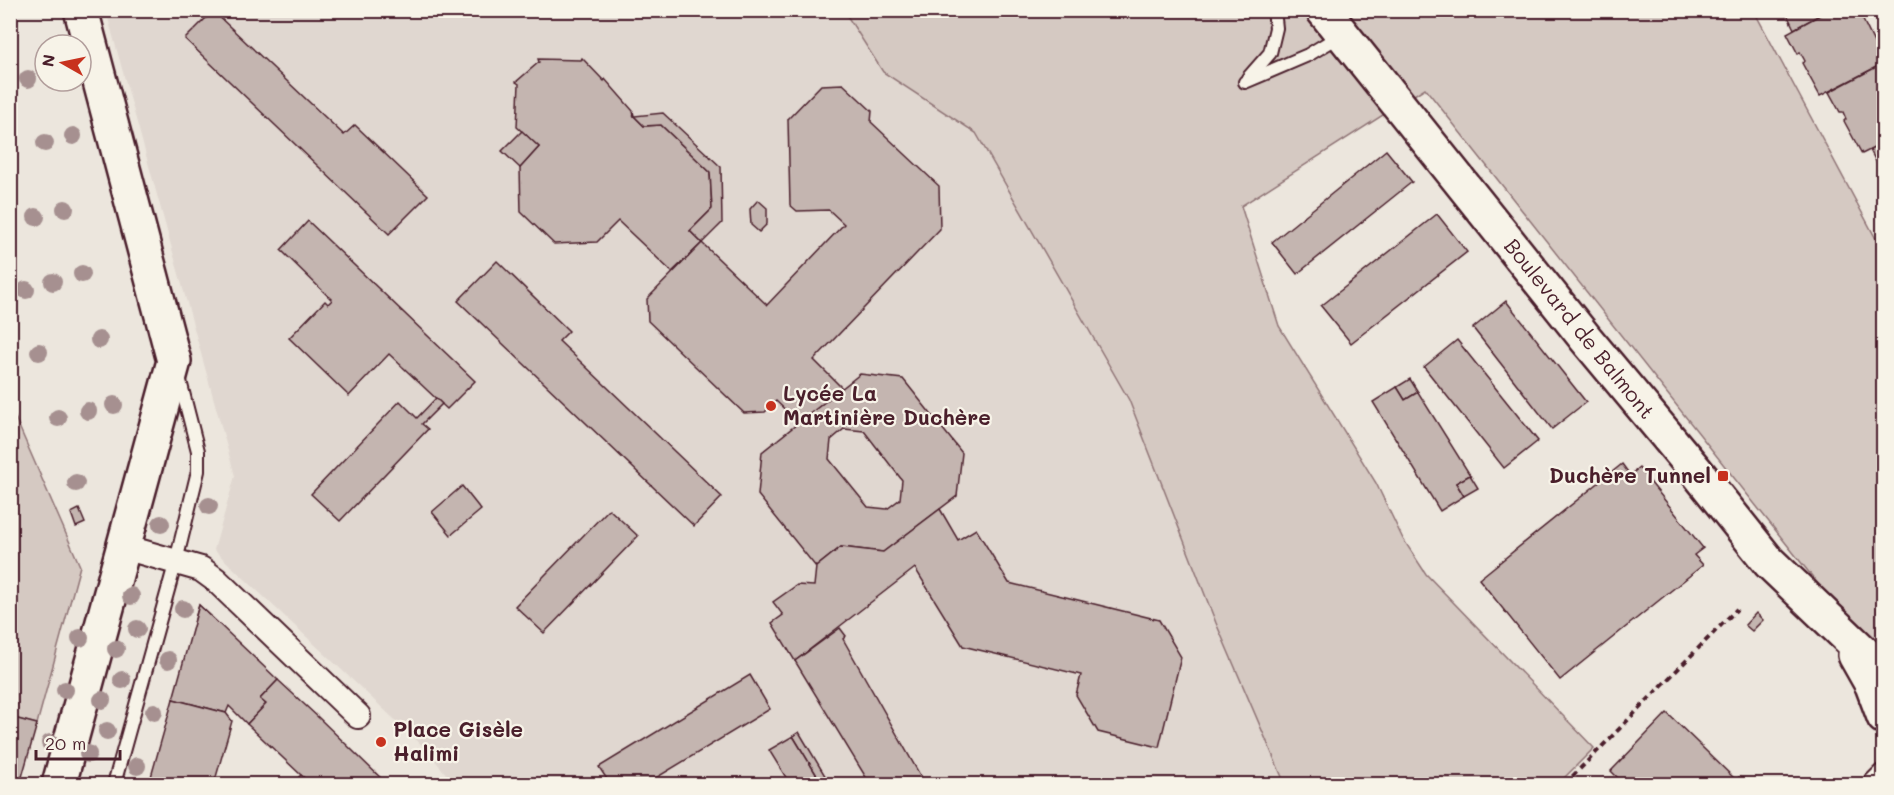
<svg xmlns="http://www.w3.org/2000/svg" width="1894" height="795" font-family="Mali,sans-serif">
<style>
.built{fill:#e0d7d0}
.green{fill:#d5c9c2;stroke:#907476;stroke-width:1.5}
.building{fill:#c4b5b0;stroke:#4a1f2b;stroke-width:1.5;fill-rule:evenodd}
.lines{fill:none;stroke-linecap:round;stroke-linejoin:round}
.lane-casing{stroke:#4a1f2b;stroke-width:16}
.street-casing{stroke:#4a1f2b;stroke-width:28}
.secondary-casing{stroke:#4a1f2b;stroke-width:38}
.path{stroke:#4a1f2b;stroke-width:4;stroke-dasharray:6 4.5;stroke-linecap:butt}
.lane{stroke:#f7f3e8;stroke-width:12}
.street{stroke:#f7f3e8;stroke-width:24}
.secondary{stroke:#f7f3e8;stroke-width:33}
.tree{fill:#a69090}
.poi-dot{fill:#c8321e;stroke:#f7f3e8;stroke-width:2}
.labels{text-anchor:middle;stroke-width:4.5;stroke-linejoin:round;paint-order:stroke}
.street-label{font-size:21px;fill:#4a1f2b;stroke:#f7f3e8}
.poi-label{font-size:21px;font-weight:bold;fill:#4a1f2b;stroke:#f7f3e8;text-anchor:start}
</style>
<rect width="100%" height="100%" fill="#ece6dd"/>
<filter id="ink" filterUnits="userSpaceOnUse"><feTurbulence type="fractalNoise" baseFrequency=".0167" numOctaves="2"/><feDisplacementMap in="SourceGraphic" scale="12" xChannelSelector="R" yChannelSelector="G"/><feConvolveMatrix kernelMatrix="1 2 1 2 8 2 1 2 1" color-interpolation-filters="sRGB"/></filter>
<g filter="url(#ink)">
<polygon class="built" points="106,11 1021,11 1403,539 1426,574 1594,748 1558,784 454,784 425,748 214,550 235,476"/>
<g class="green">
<polygon points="844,11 1754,11 1883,252 1883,670 1857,633 1425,88 1241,206 1279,326 1376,483 1403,539 1426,574 1594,748 1558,784 1285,784 1216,623 1129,400 976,133 883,72"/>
<polygon points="11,408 80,566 37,724 11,717"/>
</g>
<g class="building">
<polygon points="1785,10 1829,10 1794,29"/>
<polygon points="1829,10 1858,10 1884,63 1820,96 1802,63 1805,61 1800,52 1798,54 1787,33"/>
<polygon points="213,11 344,135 355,125 428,195 389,234 185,39"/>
<polygon points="582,58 604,81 605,79 633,111 634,116 644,126 661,125 710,172 712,209 690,231 702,243 672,272 618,221 597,242 554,244 521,212 520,168 539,147 517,127 519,84 516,82 539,62 538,59 581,60"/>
<polygon points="1884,63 1884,143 1862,154 1844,121 1846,119 1843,112 1840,112 1829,92"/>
<polygon points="843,84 872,111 871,122 939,186 940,229 814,360 842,388 799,423 776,401 765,412 744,413 648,321 647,299 702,243 767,305 844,224 829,210 797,211 790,205 788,119 821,85"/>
<polygon points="663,113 721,167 722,223 702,243 690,231 712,209 710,172 661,125 644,126 634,116"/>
<polygon points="522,131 539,147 520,168 502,151"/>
<polygon points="1884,143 1884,170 1881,171 1870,150"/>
<polygon points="1386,150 1412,182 1297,274 1272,242"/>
<polygon points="758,200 767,208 767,224 759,232 751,225 750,209"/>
<polygon points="1437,214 1467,252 1351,343 1321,306"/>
<polygon points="308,221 475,381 447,409 389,354 349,396 289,338 325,301 328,304 332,300 281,250"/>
<polygon points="497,261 569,331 559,341 722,497 694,526 458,301"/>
<polygon points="1506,301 1586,402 1552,429 1473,328"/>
<polygon points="1457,340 1538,441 1504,468 1424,367"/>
<path d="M860 374 903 379 962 453 957 496 883 552 841 547 816 567 758 495 762 452ZM844 429 864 431 902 480 900 499 887 509 868 507 829 459 831 440Z"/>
<polygon points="1410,379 1418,392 1405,400 1397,387"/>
<polygon points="1397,387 1405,400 1418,392 1470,475 1456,483 1464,496 1440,511 1373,402"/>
<polygon points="436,398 442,404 422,424 428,429 340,521 311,494 400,401 417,418"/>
<polygon points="1622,464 1630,475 1639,468 1703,548 1694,555 1703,565 1560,680 1479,579"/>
<polygon points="1470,475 1478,488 1464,496 1456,483"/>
<polygon points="462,486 481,510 451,535 432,512"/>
<polygon points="79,509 85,523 76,527 71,513"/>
<polygon points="609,509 638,536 544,633 515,606"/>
<polygon points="940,509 958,540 976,529 1009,583 1159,620 1181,657 1159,747 1098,732 1076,695 1081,675 963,646 915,568 795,661 772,623 783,615 773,602 797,585 814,586 816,567 841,547 883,552"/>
<polygon points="199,605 211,616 191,637 196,615"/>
<polygon points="199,605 278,680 260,699 266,704 247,724 229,706 226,713 173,699"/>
<polygon points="1756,613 1763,620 1752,631 1745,625"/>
<polygon points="840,628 846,636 843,639 925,784 870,784 795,661"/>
<polygon points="750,675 770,709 646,784 610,784 599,767"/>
<polygon points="278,680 319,718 387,784 311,784 301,775 247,724 266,704 260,699"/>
<polygon points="173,699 226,713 232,721 214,784 149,784"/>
<polygon points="1667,713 1736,780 1739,777 1747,784 1624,784 1611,771"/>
<polygon points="10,717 37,724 20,784 10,784"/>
<polygon points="799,732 830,784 822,784 793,736"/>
<polygon points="793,736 822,784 790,784 769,750"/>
<polygon points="301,775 311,784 292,784"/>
</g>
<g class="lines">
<defs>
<g id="lane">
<polyline points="1248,78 1270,53 1276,28 1274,10"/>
<polyline points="1245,82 1308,55 1341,35"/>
<polyline points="114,784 176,561 198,471 198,451 179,377"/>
</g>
<g id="street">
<polyline points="124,547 201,569 216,580 358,716"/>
<polyline points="1876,784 1884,776"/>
</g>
<g id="secondary">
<polyline points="1323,10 1586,339 1697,472 1769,562 1884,672"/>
<polyline points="1855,655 1872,685 1884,717"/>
<polyline points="59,784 174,361 81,10"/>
</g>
</defs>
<use href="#lane" class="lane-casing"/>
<use href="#street" class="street-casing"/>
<use href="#secondary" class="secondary-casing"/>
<polyline class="path" points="1565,784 1737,609"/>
<use href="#lane" class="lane"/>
<use href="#street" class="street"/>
<use href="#secondary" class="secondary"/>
</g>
<g class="tree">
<circle cx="28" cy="79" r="9"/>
<circle cx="73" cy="136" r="9"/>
<circle cx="45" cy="143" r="9"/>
<circle cx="65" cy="209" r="9"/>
<circle cx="36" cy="217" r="9"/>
<circle cx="82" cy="274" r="9"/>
<circle cx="53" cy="282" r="9"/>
<circle cx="26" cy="290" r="9"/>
<circle cx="99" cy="340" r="9"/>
<circle cx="39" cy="352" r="9"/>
<circle cx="114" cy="405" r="9"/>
<circle cx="88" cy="411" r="9"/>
<circle cx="58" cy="418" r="9"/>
<circle cx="76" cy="483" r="9"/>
<circle cx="209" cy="506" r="9"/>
<circle cx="161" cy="524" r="9"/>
<circle cx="131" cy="596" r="9"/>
<circle cx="183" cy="609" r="9"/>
<circle cx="137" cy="629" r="9"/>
<circle cx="80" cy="638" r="9"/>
<circle cx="116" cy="649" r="9"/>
<circle cx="168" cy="660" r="9"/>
<circle cx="122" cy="680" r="9"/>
<circle cx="65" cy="690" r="9"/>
<circle cx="102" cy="700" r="9"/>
<circle cx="154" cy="712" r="9"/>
<circle cx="107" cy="731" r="9"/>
<circle cx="50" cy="743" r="9"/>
<circle cx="88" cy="754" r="9"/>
<circle cx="137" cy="766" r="9"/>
</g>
</g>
<g class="poi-dot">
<circle cx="771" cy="406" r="6"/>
<rect x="1717" y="470" width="12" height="12" rx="3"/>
<circle cx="381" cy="742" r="6"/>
</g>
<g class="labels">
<g class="street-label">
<text transform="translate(1579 329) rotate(51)" y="7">Boulevard de Balmont</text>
</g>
<g class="poi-label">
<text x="783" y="401">Lycée La<tspan x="783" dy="24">Martinière Duchère</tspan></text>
<text x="1711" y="483" text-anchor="end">Duchère Tunnel</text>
<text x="393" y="737">Place Gisèle<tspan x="393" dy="24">Halimi</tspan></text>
</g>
</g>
<rect width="1894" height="795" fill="none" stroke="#f7f3e8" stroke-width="36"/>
<rect x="18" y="18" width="1858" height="759" fill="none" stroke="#4a1f2b" stroke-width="2" filter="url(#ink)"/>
<g transform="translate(63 63) rotate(279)"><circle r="28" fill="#f7f3e8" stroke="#b29e9c" stroke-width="1.5"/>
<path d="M0-4.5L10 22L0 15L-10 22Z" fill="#c8321e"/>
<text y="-9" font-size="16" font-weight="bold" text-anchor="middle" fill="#4a1f2b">N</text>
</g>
<path d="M36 750v9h84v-9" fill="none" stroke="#4a1f2b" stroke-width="3"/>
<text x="45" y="750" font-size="18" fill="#4a1f2b" stroke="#f7f3e8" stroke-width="4.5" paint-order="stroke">20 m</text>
</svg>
